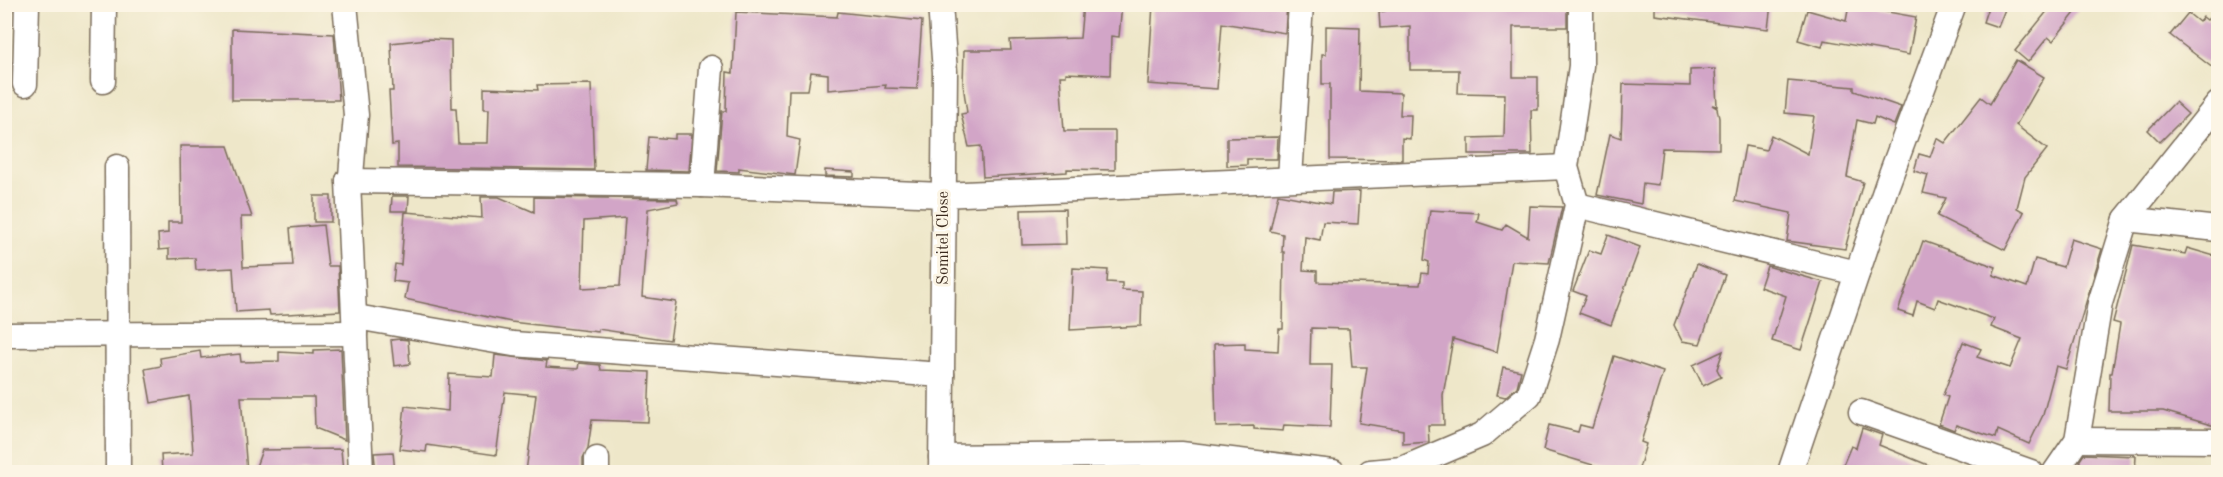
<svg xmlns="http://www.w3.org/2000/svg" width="2223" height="477" font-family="'Old Standard TT',serif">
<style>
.building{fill:#d2a5c7;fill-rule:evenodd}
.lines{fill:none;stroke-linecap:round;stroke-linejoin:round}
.minor-casing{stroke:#7a6c5a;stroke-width:27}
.minor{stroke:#fff;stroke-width:24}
.labels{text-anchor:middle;stroke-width:6;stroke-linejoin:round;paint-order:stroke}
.street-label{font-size:16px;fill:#3b2a1e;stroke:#fcf5e5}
</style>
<rect width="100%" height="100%" fill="#fcf5e5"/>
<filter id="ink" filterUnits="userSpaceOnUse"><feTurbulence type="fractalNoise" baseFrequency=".0167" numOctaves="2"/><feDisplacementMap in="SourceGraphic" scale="12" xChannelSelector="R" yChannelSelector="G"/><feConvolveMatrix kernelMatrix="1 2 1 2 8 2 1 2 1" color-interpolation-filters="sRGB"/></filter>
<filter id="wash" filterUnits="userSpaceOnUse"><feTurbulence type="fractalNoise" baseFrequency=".008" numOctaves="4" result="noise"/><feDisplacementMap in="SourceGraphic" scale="24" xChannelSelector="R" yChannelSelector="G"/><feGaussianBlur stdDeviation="1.35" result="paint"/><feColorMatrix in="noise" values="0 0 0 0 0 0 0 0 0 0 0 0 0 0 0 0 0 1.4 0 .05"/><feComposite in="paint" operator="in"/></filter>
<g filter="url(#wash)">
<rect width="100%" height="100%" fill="#eee7c9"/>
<g id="blocks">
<g class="building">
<polygon points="1083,4 1122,4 1119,37 1111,36 1110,75 1066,73 1066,76 1060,76 1064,131 1115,131 1115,170 1067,169 1067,172 983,177 981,146 969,147 961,114 967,113 963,84 964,50 1011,50 1010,40 1080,38"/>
<polygon points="1153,4 1287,4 1285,33 1222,23 1217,89 1148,84"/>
<polygon points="1385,4 1567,8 1567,27 1513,27 1513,77 1538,77 1538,110 1531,110 1532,154 1469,154 1469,138 1504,137 1505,94 1458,93 1459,70 1410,70 1410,26 1380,28 1379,12 1385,11"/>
<polygon points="1655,4 1771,4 1768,29 1655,15"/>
<polygon points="1989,4 2007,4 1998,27 1983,22"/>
<polygon points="2053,4 2082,4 2053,41 2048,37 2028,62 2015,51"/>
<polygon points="1849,5 1916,17 1909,55 1824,40 1822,47 1798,40 1807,10 1846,21"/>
<polygon points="736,12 837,17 838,12 922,21 917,89 885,88 886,85 828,90 828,74 811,72 808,90 789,90 787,137 800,140 795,175 739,168 739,172 717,171 722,111 726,111 727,72 733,73"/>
<polygon points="2188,13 2199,22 2203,17 2207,20 2209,18 2218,25 2218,72 2170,35"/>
<polygon points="1326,26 1360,27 1359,91 1401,93 1400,115 1411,115 1410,139 1402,138 1402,160 1330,159 1330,84 1322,84 1322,54 1326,54"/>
<polygon points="232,29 334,34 339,100 232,100"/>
<polygon points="428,39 451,40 452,108 456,108 458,143 488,143 489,109 484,109 484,88 538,90 537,85 591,84 594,170 398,167 398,144 392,145 389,91 393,91 391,43"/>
<polygon points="2016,60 2044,77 2016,125 2047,149 2025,177 2017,208 2024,212 2005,250 1937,216 1946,198 1923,193 1928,175 1914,171 1919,154 1930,157 1937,138 1945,143 1981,97 1990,104"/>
<polygon points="1715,69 1717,106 1712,105 1717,108 1719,118 1719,149 1662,148 1658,185 1643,183 1641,204 1597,195 1610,134 1621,138 1623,84 1690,86 1690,70"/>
<polygon points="1788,81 1854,87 1854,91 1901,107 1894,125 1875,117 1873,124 1857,120 1847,177 1863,182 1845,249 1787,241 1791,213 1735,201 1745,146 1766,150 1771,135 1808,154 1814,116 1785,113"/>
<polygon points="2175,102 2188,114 2160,142 2148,130"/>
<polygon points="675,134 692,134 689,171 646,170 649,137 675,139"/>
<polygon points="1278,137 1277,159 1247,159 1247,165 1227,166 1227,138"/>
<polygon points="180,146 228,146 252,217 241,217 243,267 293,265 290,228 323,225 328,266 338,266 340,311 270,315 269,310 236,312 233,268 196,270 195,258 169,259 169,249 159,250 158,234 168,233 168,222 181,222"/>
<polygon points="825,170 854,172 854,177 825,176"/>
<polygon points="1360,191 1358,224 1323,222 1320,240 1305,237 1303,270 1317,271 1317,282 1420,285 1422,273 1428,274 1429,262 1424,260 1430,210 1479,213 1477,222 1502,230 1506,224 1528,237 1530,206 1562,207 1549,263 1512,261 1497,352 1453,339 1443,395 1444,425 1428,425 1429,442 1403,444 1403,430 1359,423 1367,367 1352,367 1349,329 1311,328 1310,365 1332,365 1330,427 1284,425 1283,431 1254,429 1254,426 1216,427 1214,344 1245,343 1245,349 1278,351 1279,329 1283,329 1284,252 1282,252 1283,234 1270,231 1278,194 1331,204 1332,192"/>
<rect x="314" y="196" width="17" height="26"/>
<polygon points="392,196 409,196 408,211 391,211"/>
<path d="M481 197H499L534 212V197L677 199 678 203 648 209 642 297 676 302 670 340 598 329V332L511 322 405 299 408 283 393 281 395 264 401 265 405 212 482 218ZM625 218 620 286 582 288 584 221Z"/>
<polygon points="1065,209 1066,244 1022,245 1021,210"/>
<polygon points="1608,235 1640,247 1611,325 1579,313 1586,296 1573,291 1589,250 1601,254"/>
<polygon points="2071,239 2102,249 2066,369 2056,366 2043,415 2029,444 1998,430 1996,438 1956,425 1954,430 1939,424 1948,397 1943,395 1963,342 1981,349 1977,357 2010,368 2022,339 1991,327 1994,319 1938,299 1935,308 1917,301 1913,316 1898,311 1923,241 1996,267 1993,275 2027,287 2035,259 2063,267"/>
<polygon points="2133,245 2185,254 2187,248 2218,257 2218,427 2163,411 2109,411 2110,373 2112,373 2120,324 2113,322"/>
<polygon points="1697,264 1725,275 1700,344 1682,341 1674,325"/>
<polygon points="1767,266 1823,282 1801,350 1772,341 1786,296 1760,287"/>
<polygon points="1073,268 1108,270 1107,282 1122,283 1122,290 1142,291 1141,326 1070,330"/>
<polygon points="400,339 408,340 410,364 394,366 391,340"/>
<polygon points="341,349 345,440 315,428 314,397 241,397 247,472 162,472 161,455 193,453 189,396 151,403 145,369 161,366 160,358 200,351 201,358 240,354 241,362 279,361 279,352 314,354 314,350"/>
<polygon points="1723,351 1717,369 1721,377 1703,386 1693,365"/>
<polygon points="495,355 547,361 546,367 578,369 579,363 600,365 601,370 650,372 648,422 592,420 588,448 583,458 583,472 526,472 536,395 505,392 496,455 427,445 426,452 400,449 405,406 448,411 449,374 493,377"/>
<polygon points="1614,356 1663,372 1641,442 1646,444 1638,472 1616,472 1543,450 1549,425 1578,432 1580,425 1592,428"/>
<polygon points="1503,367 1521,371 1517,387 1505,397 1497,395"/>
<polygon points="1862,428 1882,435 1879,445 1945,472 1840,472 1851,446 1856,448"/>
<polygon points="341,449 343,472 254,472 262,450"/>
<polygon points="393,452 395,472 376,472 374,453"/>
<polygon points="2084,454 2136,456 2135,472 2079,472 2080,460"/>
</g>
</g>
</g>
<g filter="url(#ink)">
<use href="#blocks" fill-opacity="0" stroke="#7a6c5a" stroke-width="1.5"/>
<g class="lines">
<defs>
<g id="minor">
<polyline points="345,4 356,115 351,176 348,181 361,472"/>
<polyline points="940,4 945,72 941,472"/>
<polyline points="103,81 104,4"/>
<polyline points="25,84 27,4"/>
<polyline points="117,167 118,472"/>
<polyline points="1290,178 1301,4"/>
<polyline points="348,181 702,185 942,195 1566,167"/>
<polyline points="702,185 711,68"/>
<polyline points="1577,205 1857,273"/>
<polyline points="2126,219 2218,229"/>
<polyline points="356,317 513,344 942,375"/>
<polyline points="4,335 355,333"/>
<polyline points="1861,412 2031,472"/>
<polyline points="2077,440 2218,441"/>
<polyline points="941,457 1181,454 1333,472"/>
<polyline points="597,459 597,472"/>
<polyline points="1370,472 1402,469 1482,435 1529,395 1547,339 1577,205 1566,167 1581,66 1581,4"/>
<polyline points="1790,472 1887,185 1954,4"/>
<polyline points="2055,472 2077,440 2100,303 2126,219 2218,104"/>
</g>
</defs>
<use href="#minor" class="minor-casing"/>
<use href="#minor" class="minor"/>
</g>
</g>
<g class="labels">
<g class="street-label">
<text transform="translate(942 238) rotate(-90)" y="6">Somitel Close</text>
</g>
</g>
<rect width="2223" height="477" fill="none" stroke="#fcf5e5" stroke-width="24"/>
</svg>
